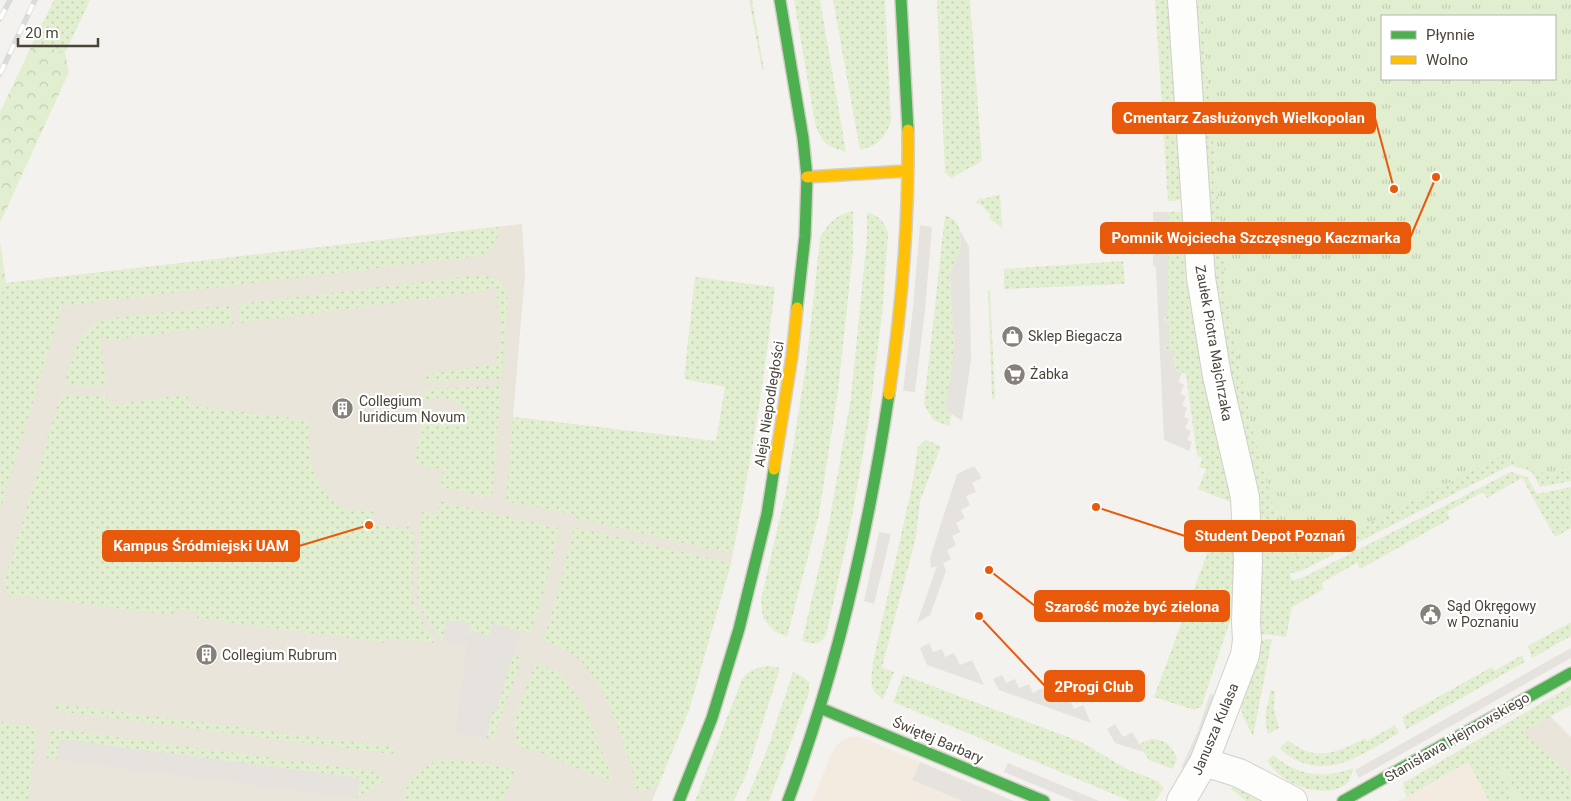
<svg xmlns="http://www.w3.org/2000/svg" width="1571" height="801" font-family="Roboto,sans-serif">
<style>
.commercial{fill:#f3ebdf}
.education{fill:#eae5da}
.grass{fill:url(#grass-dots)}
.forest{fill:url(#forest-crowns)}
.park{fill:url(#park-tufts);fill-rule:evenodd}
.pitch{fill:#e1eecf}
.parking{fill:#e6e3df}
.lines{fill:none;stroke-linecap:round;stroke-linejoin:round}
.street-casing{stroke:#d2d0cb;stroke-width:30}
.fast-casing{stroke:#d3cfc5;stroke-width:14}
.slow-casing{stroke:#d3cfc5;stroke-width:14}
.street{stroke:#fdfdfc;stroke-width:28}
.fast{stroke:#4caf50;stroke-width:11}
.slow{stroke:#ffc107;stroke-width:11}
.rail-casing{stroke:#dbdbda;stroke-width:5.5}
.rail{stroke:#fff;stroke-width:4;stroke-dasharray:11;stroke-linecap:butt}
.labels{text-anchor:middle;stroke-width:4.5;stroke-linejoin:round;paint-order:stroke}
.poi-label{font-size:14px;fill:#4b4439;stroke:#fff;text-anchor:start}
.street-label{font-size:14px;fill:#4b4439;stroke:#fff}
.leader{fill:none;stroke:#e8590c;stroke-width:2}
.callout-dot{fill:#e8590c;stroke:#fff;stroke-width:2}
.callout{fill:#e8590c;stroke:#e8590c;stroke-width:2}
.callout-label{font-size:15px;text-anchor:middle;font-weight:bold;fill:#fff}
</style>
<defs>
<pattern id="grass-dots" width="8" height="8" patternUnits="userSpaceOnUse" patternTransform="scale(1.25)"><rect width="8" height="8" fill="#e1eecf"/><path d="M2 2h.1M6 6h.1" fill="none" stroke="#c3cdb2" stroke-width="1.8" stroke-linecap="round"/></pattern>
<pattern id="forest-crowns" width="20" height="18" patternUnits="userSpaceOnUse" patternTransform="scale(1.25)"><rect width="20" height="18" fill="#e1eecf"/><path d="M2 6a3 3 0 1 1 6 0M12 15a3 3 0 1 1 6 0" fill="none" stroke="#c3cdb2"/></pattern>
<pattern id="park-tufts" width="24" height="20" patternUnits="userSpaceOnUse" patternTransform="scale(1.25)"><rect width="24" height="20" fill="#e1eecf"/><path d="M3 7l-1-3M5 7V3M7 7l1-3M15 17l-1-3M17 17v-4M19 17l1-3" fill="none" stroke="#c3cdb2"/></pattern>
</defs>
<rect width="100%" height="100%" fill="#f4f2ee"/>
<g class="commercial">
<polygon points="852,736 860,737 920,762 912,780 962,801 812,801 832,753 837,745 844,739"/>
<polygon points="1468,762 1489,801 1398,801"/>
</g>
<g class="education">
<polygon points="522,224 525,274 513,417 716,441 743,500 731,563 689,710 652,801 0,801 0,298 6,283"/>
<polygon points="1550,716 1571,737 1571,801 1489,801 1522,732"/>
</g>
<g class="grass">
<polygon points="54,0 90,0 65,53 33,43"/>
<polygon points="749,0 752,0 764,70 762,70"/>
<path d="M794 0H820L846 152C825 146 822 143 815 123Z"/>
<path d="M833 0H885L891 122C884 139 879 145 860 150Z"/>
<polygon points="937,0 970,0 982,161 951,178 945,173"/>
<polygon points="1155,0 1175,0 1188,200 1168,201"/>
<polygon points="1188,0 1201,0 1202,12 1227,298 1252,427 1286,553 1305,555 1500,456 1549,475 1571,467 1571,481 1540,487 1532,472 1511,465 1299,572 1290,573 1291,580 1302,578 1511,472 1527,477 1537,494 1571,487 1571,528 1555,537 1522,478 1487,498 1483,492 1447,512 1450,519 1360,569 1357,563 1321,583 1324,589 1292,607 1286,637 1253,633 1208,277"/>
<polygon points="1000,194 1002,228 989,218 990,215 980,203 976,204 976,202 981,197 983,199"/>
<path d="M853 211V251L838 392 819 514 787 637 774 631 763 618 761 600 786 491 807 359 820 238C828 223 836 215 853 211Z"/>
<path d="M867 212C879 216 884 221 888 233L882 315 868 425 850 527 826 635C820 646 813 644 802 641L829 524 851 397 867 238Z"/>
<polygon points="1168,212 1188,212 1235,504 1198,489 1206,469 1199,467 1202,458 1197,456 1186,374 1175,370 1173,353 1164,348 1166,323 1163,319 1168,314"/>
<polygon points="945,215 955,220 958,225 960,230 961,247 950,274 954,351 946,409 952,414 949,426 933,420 924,404"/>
<path d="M498 227C500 241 493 251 479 256L62 306 0 511V298L6 283Z"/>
<polygon points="1123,261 1125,284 1004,289 1004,269"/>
<path d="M480 275C496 276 504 283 508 299L501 379 425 382 427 374 497 364V356L502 336 496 286 491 287V290L240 323 238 304Z"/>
<path d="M695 277 775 287C765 375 751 463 733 550L726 553 576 518V515L506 501 513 417 716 441 725 387 684 379Z"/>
<polygon points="988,290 990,290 995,399 992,399"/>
<path d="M230 305 233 324 104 341 103 335H100L106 387 64 385C72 357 75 333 103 319Z"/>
<path d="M501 386 492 498 441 487 443 469 419 466 420 464 415 463 419 435H423V433L419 432 420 422C438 425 453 421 464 407 452 397 438 396 423 400L425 389Z"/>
<path d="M61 394 107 397 109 405 188 394 187 403 195 404V406L309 420C307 447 309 475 329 496 335 503 342 508 351 510 359 511 367 509 374 507L372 524 407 529 409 514H411L409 532 414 533 412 600 424 625 436 643 386 638V643L197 618 198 612 174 609 173 615 6 594 7 585H3Z"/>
<path d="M926 440 941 446 920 501 916 537 882 667 894 672 883 699C867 691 872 677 873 662L912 486 918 447Z"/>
<polygon points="439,501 559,528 544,591 530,634 493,623 489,636 467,643 446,620 443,642 422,612 417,598 418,557 422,512 437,514"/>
<polygon points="1218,524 1241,531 1233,612 1201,707 1194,710 1154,697"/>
<path d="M574 527 731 563 689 710 659 784 642 791 634 787 635 779C621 739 608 683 574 655 565 648 553 645 543 640L557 596Z"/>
<polygon points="1571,622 1571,636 1532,658 1528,646"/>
<polygon points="1272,639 1253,736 1243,717 1241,707 1261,640"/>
<polygon points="513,655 522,658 493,739 486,738 492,712 496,713"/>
<polygon points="1522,655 1525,662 1407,729 1403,721 1404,720 1402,717 1492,667 1494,671"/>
<polygon points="535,663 560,673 586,709 612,778 610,782 541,753 516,745 514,721"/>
<path d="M770 666 780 668 746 775 734 801H695L742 679C749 670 759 666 770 666Z"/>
<polygon points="793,672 802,676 809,682 809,693 769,801 746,801 767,750"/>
<polygon points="903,675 1081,742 1127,769 1157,781 1164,788 1155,801 1130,801 893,702"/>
<polygon points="1571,686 1571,705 1523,732 1571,774 1571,801 1489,801 1468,762 1406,797 1403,783"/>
<path d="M1271 690 1275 691 1274 709 1279 728 1268 734C1263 718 1267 706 1271 690Z"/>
<polygon points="58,704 393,747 395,751 392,754 57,711 54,707"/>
<polygon points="0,722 37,727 28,801 0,801"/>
<path d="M1395 725 1399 733C1359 756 1322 786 1279 748L1288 740C1315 763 1337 753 1365 738L1367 741Z"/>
<polygon points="51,728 370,771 382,776 386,780 357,798 360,778 60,739 57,760 47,758"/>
<path d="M1151 739C1164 739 1174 746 1177 760L1173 769 1149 760 1139 744Z"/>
<path d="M1273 755C1296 775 1324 780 1353 768 1352 773 1351 780 1347 783 1333 796 1306 791 1290 782 1281 777 1274 770 1267 761Z"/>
<path d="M445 759 479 762 515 770 503 801H404C406 777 423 763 445 759Z"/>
<polygon points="1233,785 1259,801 1246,801 1231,789"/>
</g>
<g class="forest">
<polygon points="33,43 65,53 69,72 0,223 0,112"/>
<polygon points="0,241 6,283 0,298"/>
</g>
<path class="park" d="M1201 0H1571V467L1549 475 1500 457 1305 555 1286 554 1252 427 1227 298ZM1382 16H1555V79H1382Z"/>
<polygon class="pitch" points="1500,760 1521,801 1515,801 1495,762"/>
<g class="parking">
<polygon points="1153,212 1168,212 1168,314 1163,319 1168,324 1170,344 1164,346 1164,348 1173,352 1175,370 1182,373 1178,382 1184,385 1180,394 1186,396 1182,405 1187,408 1184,417 1189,419 1185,428 1191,431 1187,440 1192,442 1189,451 1164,440 1156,268 1153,265"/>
<polygon points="920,225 932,227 925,310 915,392 903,391 913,308"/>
<polygon points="960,230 969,247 971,360 962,421 945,409 954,351 950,274 961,247"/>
<polygon points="974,466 982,478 972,483 976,492 966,496 970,505 961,510 965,518 956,523 960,532 952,536 956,545 947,550 951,559 943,563 946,571 930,615 917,623 937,566 931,568 930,558 957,474"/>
<polygon points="879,532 891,534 874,604 864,601"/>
<polygon points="446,620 470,623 468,640 471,631 489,636 493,623 521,632 502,689 496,713 492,712 486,738 455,734 467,644 443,640"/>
<polygon points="929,643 933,652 942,649 945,657 954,653 960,665 972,660 984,685 927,665 920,648"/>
<polygon points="1571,648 1571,658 1359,778 1355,770"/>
<polygon points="1002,675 1006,683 1015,679 1019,688 1029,684 1033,693 1042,688 1047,697 1056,693 1060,702 1069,698 1074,709 1083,705 1091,723 999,690 993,679"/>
<polygon points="1210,694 1219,697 1190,764 1181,768 1198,731"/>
<polygon points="1115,724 1123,737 1132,732 1144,752 1115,743 1107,729"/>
<polygon points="59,739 360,778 357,798 57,760"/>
<polygon points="920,762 1014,801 962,801 912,780"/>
<polygon points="1008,763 1099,801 1074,801 1004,772"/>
</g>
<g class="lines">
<defs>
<g id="street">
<polyline points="1204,762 1239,773 1293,801"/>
<polyline points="1181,801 1204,762 1245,655 1247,640 1246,622 1248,561 1245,497 1217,376 1201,278 1182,0"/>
</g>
<g id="fast">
<polyline points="780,0 803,138 807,177 805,236 797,308"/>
<polyline points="901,0 908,130"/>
<polyline points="820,708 1044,801"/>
<polyline points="679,801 712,718 739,629 767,514 774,469"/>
<path d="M788 801C837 670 868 533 889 394"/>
<polyline points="1343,801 1571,673"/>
</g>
<g id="slow">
<polyline points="807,177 907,171"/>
<path d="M889 394C902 307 909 218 908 130"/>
<polyline points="774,469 792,356 797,308"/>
</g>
</defs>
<use href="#street" class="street-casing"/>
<use href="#fast" class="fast-casing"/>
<use href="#slow" class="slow-casing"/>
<use href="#street" class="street"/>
<use href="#fast" class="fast"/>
<use href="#slow" class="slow"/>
<defs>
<g id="rail">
<polyline points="0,19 10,0"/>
<polyline points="0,74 35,0"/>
</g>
</defs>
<use href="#rail" class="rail-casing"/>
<use href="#rail" class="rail"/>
</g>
<defs>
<symbol id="shop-disc" viewBox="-11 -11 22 22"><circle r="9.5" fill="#868178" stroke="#fff"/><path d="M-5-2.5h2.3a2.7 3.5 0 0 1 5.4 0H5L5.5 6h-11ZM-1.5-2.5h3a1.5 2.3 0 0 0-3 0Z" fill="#fff"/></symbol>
<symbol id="supermarket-disc" viewBox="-11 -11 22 22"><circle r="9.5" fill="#868178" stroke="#fff"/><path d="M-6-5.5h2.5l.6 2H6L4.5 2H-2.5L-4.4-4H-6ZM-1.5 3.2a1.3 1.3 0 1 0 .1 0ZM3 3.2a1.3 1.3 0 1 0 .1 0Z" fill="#fff"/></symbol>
<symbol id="building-disc" viewBox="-11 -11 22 22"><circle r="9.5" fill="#868178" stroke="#fff"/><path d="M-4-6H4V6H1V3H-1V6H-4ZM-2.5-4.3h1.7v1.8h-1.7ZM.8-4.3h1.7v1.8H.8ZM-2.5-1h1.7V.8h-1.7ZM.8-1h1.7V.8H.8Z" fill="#fff"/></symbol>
<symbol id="civic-disc" viewBox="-11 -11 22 22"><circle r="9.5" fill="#868178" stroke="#fff"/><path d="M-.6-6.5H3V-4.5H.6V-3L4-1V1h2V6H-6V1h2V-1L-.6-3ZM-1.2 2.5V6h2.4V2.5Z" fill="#fff"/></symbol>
</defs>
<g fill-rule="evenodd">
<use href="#shop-disc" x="1000" y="324" width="25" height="25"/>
<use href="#supermarket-disc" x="1002" y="362" width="25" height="25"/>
<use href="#building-disc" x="330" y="396" width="25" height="25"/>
<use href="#civic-disc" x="1418" y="602" width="25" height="25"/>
<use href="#building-disc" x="194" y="642" width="25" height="25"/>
</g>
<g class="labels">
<g class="poi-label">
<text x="1028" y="341">Sklep Biegacza</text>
<text x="1030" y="379">Żabka</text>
<text x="359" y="406">Collegium<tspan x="359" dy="16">Iuridicum Novum</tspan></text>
<text x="1447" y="611">Sąd Okręgowy<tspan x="1447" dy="16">w Poznaniu</tspan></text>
<text x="222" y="660">Collegium Rubrum</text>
</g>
<g class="street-label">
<text transform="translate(1214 343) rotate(80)" y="5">Zaułek Piotra Majchrzaka</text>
<text transform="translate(769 404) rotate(-81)" y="5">Aleja Niepodległości</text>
<text transform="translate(1215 729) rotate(-67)" y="5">Janusza Kulasa</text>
<text transform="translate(1457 737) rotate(-30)" y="5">Stanisława Hejmowskiego</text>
<text transform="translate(938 740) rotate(23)" y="5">Świętej Barbary</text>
</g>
</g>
<path class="leader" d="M1394 189L1375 118M1436 177L1410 238M1096 507L1185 536M369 525L299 546M989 570L1035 606M979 616L1045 686"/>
<g class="callout-dot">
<circle cx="1394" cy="189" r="5"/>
<circle cx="1436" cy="177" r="5"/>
<circle cx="1096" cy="507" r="5"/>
<circle cx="369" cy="525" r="5"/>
<circle cx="989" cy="570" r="5"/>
<circle cx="979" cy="616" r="5"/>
</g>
<g class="callout">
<rect x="1113" y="103" width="262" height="30" rx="5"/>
<rect x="1101" y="223" width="309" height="30" rx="5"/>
<rect x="1185" y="521" width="170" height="30" rx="5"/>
<rect x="103" y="531" width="196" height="30" rx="5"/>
<rect x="1035" y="591" width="194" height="30" rx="5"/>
<rect x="1045" y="671" width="99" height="30" rx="5"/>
</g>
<g class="callout-label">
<text x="1244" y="123">Cmentarz Zasłużonych Wielkopolan</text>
<text x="1256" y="243">Pomnik Wojciecha Szczęsnego Kaczmarka</text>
<text x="1270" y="541">Student Depot Poznań</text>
<text x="201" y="551">Kampus Śródmiejski UAM</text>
<text x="1132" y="612">Szarość może być zielona</text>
<text x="1094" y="692">2Progi Club</text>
</g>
<rect x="1381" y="15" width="175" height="65" fill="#ffffff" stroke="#b7b4b0"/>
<rect x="1391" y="31" width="25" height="8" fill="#4caf50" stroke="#b7b4b0"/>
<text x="1426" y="40" font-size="15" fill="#4b4439">Płynnie</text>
<rect x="1391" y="56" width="25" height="8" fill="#ffc107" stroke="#b7b4b0"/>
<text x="1426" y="65" font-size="15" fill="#4b4439">Wolno</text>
<path d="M18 38v8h80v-8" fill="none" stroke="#4b4439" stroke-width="2.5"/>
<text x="25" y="38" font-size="15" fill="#4b4439" stroke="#ffffff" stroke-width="4" paint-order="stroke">20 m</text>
</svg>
